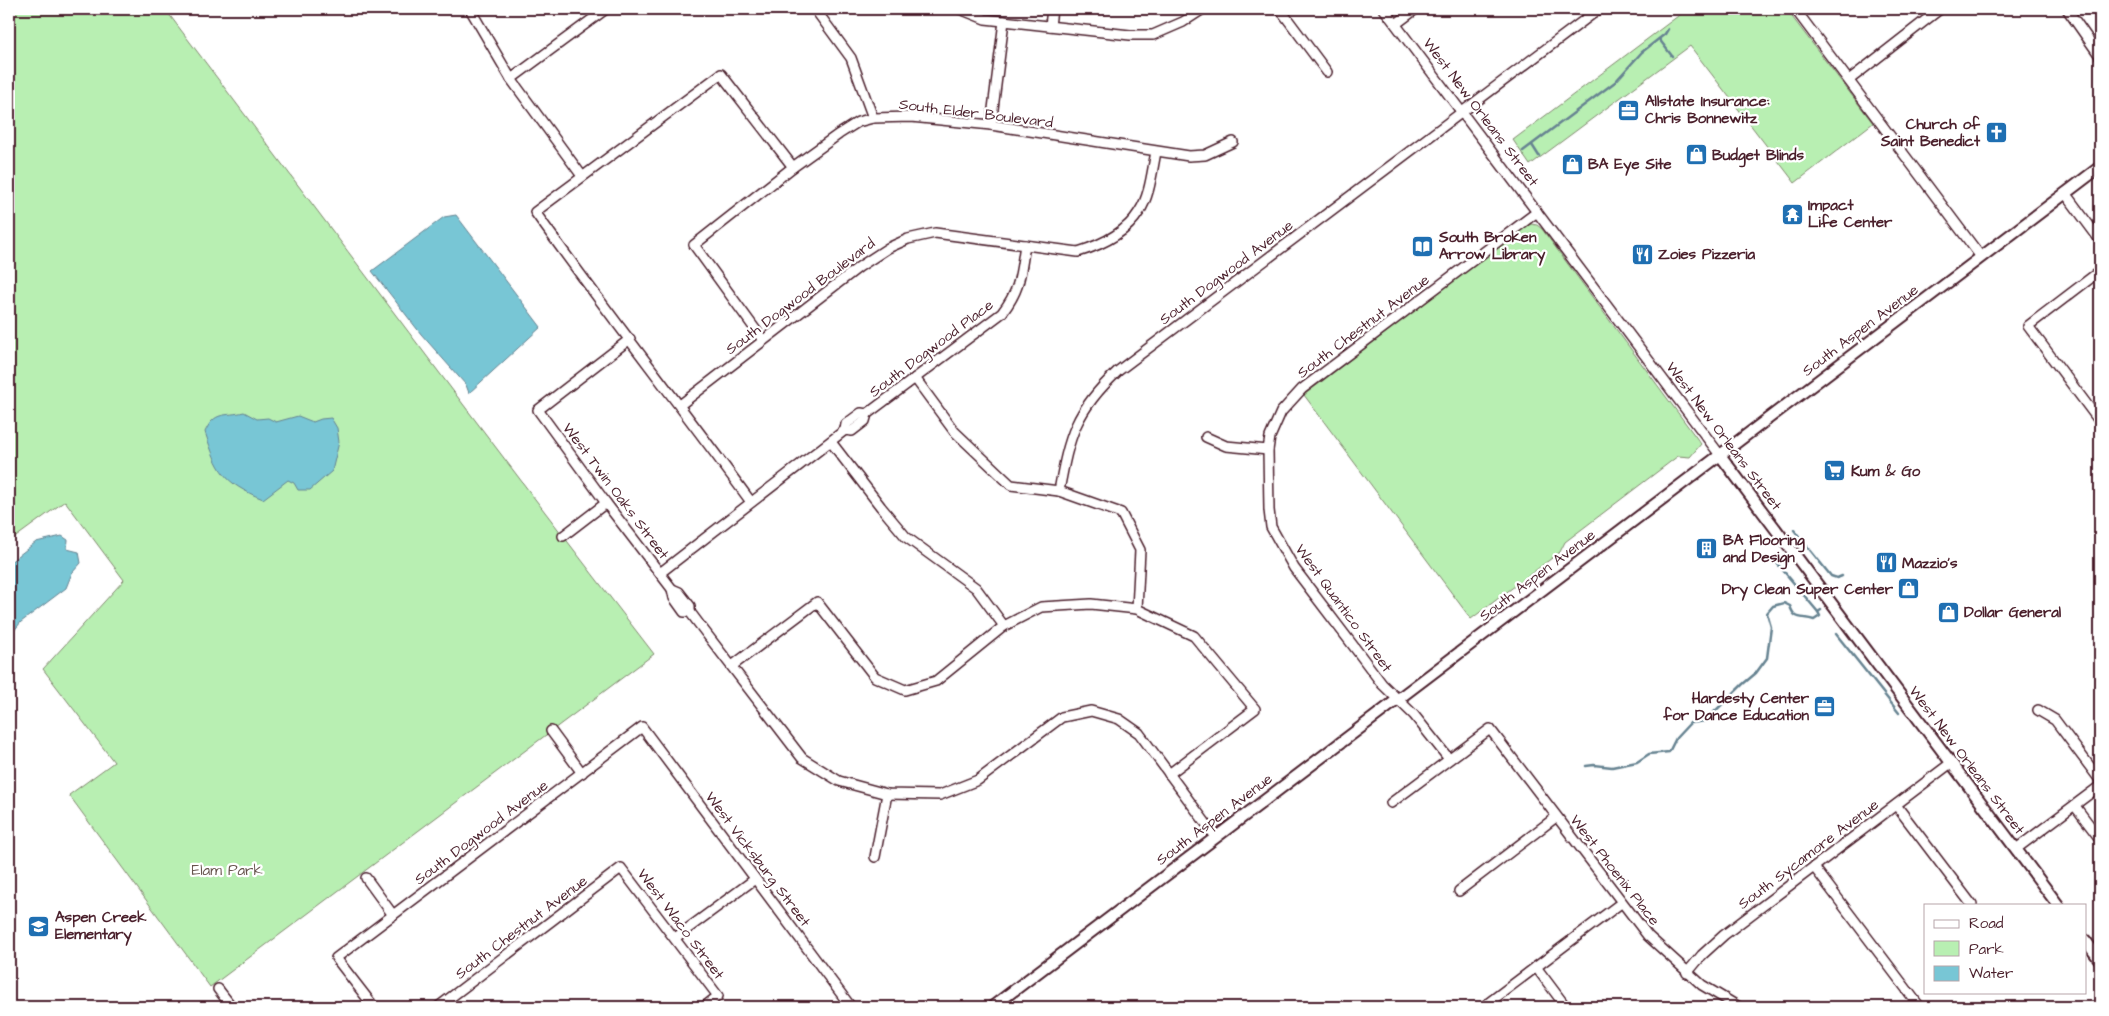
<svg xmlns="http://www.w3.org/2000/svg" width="2109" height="1016" font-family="'Architects Daughter',sans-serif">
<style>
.green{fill:#b8efb2;stroke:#81876e}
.water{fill:#78c6d5;stroke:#668391}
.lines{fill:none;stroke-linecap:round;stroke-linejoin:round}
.stream{stroke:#668391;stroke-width:2.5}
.minor-casing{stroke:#4a1f2b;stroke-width:12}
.major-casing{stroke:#4a1f2b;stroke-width:14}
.minor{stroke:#fff;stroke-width:9}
.major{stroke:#fff;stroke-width:10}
.labels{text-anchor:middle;stroke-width:4.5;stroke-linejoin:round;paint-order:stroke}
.poi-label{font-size:15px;font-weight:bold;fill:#4a1f2b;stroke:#fff;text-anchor:start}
.street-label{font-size:15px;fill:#4a1f2b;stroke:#fff}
.park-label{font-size:15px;fill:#66534d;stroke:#fff}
</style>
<rect width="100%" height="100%" fill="#fff"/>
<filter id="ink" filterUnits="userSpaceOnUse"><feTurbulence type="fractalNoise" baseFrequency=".02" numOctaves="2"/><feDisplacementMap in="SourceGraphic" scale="10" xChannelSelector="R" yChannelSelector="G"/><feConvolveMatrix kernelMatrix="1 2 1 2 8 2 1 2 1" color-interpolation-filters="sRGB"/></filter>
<g filter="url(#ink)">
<g class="green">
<path d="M9 9H165C328 224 489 441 654 654L210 987 69 795 114 762 43 669 124 580 65 501 9 542Z"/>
<polygon points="1679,9 1786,9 1873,123 1795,183 1690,46 1530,165 1513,140 1682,13"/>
<polygon points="1531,224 1537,225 1542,229 1701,444 1690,457 1678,456 1565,542 1560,552 1471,619 1304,395 1522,229"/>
</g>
<g class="water">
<polygon points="456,215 541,327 469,393 466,385 421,334 372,271 444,217"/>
<path d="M244 412 257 419 268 418 276 422 298 416 313 422 321 419 331 418 337 428 339 442 332 471 310 490H298L294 483 288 480 263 499C223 483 218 471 205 432 215 410 225 417 244 412Z"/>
<polygon points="62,536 68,540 67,549 79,552 81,563 72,573 66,588 21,622 9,637 9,563 36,542"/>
</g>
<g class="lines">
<g class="stream">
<polyline points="1659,39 1672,56"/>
<polyline points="1532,145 1539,156"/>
<polyline points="1523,151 1615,82 1642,52 1665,34 1668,29"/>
<polyline points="1794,530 1831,576 1837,578 1842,576"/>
<polyline points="1776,562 1818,612"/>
<polyline points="1836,634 1899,713"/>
<path d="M1586 766 1594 765 1612 767 1637 762 1649 754 1669 752 1676 738 1690 723 1705 721 1743 684 1756 673 1767 658 1771 627 1767 613 1773 606 1784 603 1790 606C1795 621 1801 616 1814 620L1820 616 1818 612 1821 610"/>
</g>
<defs>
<g id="minor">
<polyline points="470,9 511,79 582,176"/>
<polyline points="815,9 851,58 873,118"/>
<polyline points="960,9 985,19 1130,35 1153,35 1183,22 1203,9"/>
<polyline points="1280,9 1327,72"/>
<polyline points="1384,9 1720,455"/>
<polyline points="1795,9 1981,257"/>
<polyline points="2067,9 2100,56"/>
<polyline points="1396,24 1416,9"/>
<polyline points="1050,26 1052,9"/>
<polyline points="511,79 606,9"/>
<polyline points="1849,80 1940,9"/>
<polyline points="991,125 1004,21"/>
<polyline points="2065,193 2100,240"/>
<polyline points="2100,271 2028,326 2100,422"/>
<polyline points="630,339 538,410 606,503 672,589 674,598 684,612 690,612 699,624 802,758 839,781 887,794 940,795 978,780 1062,717 1091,711 1119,719 1139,733 1216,837"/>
<polyline points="763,340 694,245 793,167 839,134 858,122 873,118 911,117 991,125 1189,156 1205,155 1233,142"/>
<polyline points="915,378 954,431 1011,485 1059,491 1121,513 1140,550 1137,609"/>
<path d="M680 405 859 267 888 248 908 239 935 233 1078 252C1101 245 1126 233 1139 212 1150 196 1152 171 1156 152"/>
<polyline points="845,430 846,424 861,413 867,414"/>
<polyline points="1206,437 1226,446 1268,450"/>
<polyline points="831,442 881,507 906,537 976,588 1004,626"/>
<path d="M1059 491C1069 436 1075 411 1118 371L1599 9"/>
<path d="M751 502C680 405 605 310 535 212L721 74 793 167"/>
<polyline points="563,536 606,503"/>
<path d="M660 573 845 430 852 431 865 421 867 414 1002 313C1021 288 1020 275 1025 245"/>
<polyline points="672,589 679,592 690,606 690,612"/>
<polyline points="732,666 817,602 875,677 905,690 936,681 1004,626 1041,607 1091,604 1137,609 1194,636 1255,709 1169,774"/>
<polyline points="2038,710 2055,720 2100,780"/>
<polyline points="551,731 582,773"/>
<polyline points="1449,759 1414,715 1382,684 1358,652 1294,568 1271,527 1269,510 1268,450 1270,437 1281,412 1302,389 1537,212"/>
<polyline points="1391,803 1490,729 1648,936 1702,985 1739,1007"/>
<polyline points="1896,805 1972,905"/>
<polyline points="2075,806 2100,839"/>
<polyline points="2016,849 2100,786"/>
<polyline points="875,857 887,794"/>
<polyline points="1814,867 1920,1007"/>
<polyline points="366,878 393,915"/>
<polyline points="1459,891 1556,817"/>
<polyline points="675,938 755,879"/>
<polyline points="1536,967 1566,1007"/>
<polyline points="1687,973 1702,955 1724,935 1951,763"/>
<polyline points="218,989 232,1007"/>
<polyline points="374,1007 336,958 642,727 851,1007"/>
<polyline points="438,1007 621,868 718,996 704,1007"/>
<polyline points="1483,1007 1621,903"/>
</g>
<g id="major">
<polyline points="1720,455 2058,905"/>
<polyline points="2085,940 2100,960"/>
<polyline points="992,1007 2100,167"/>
</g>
</defs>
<use href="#minor" class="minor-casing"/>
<use href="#major" class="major-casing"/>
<use href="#minor" class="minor"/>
<use href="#major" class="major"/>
</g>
</g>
<defs>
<symbol id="office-square" viewBox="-11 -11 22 22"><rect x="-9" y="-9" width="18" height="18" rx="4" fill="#1f6fb2" stroke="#fff"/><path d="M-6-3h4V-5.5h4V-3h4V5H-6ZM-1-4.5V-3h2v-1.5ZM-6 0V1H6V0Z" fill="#fff"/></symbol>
<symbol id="church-square" viewBox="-11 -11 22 22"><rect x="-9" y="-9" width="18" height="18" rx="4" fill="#1f6fb2" stroke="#fff"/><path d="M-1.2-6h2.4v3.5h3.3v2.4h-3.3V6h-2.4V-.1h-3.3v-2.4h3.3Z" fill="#fff"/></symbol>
<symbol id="shop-square" viewBox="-11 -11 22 22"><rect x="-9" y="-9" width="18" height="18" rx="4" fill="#1f6fb2" stroke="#fff"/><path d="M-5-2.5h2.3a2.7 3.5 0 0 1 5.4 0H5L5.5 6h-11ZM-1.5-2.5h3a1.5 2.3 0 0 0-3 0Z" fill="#fff"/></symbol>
<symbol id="temple-square" viewBox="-11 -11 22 22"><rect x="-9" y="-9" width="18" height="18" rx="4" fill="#1f6fb2" stroke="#fff"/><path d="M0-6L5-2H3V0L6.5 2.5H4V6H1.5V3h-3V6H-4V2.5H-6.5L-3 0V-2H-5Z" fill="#fff"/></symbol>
<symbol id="library-square" viewBox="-11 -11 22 22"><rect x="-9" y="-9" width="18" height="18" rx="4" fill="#1f6fb2" stroke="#fff"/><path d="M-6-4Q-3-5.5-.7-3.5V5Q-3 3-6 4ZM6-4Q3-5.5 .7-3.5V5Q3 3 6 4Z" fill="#fff"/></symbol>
<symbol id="restaurant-square" viewBox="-11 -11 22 22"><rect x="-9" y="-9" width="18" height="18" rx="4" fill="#1f6fb2" stroke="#fff"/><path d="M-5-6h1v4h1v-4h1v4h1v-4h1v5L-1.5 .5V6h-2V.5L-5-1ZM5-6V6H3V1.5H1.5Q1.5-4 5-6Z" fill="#fff"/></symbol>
<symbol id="supermarket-square" viewBox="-11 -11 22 22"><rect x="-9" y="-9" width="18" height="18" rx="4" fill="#1f6fb2" stroke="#fff"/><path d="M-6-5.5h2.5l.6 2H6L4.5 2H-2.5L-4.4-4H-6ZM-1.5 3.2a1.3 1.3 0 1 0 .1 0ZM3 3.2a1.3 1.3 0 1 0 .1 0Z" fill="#fff"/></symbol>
<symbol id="building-square" viewBox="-11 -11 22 22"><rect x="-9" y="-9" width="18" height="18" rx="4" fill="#1f6fb2" stroke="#fff"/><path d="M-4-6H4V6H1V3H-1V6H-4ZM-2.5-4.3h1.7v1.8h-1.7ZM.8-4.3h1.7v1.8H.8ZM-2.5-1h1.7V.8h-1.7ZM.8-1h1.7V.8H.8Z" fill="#fff"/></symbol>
<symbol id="school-square" viewBox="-11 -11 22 22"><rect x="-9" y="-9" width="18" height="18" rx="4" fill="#1f6fb2" stroke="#fff"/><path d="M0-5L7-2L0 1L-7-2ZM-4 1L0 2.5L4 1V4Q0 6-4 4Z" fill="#fff"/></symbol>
</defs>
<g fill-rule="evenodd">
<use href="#office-square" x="1616" y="98" width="25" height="25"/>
<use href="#church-square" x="1984" y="120" width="25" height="25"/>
<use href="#shop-square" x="1684" y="142" width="25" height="25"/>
<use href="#shop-square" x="1560" y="152" width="25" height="25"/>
<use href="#temple-square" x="1780" y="202" width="25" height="25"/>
<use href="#library-square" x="1410" y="234" width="25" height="25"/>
<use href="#restaurant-square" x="1630" y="242" width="25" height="25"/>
<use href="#supermarket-square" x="1822" y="458" width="25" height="25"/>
<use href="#building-square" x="1694" y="536" width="25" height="25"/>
<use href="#restaurant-square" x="1874" y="550" width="25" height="25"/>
<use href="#shop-square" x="1896" y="576" width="25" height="25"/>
<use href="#shop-square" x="1936" y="600" width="25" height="25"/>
<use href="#office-square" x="1812" y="694" width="25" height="25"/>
<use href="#school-square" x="26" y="914" width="25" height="25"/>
</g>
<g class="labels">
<g class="poi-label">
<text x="1645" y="106">Allstate Insurance:<tspan x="1645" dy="17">Chris Bonnewitz</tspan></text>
<text x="1980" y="129" text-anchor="end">Church of<tspan x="1980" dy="17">Saint Benedict</tspan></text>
<text x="1712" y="160">Budget Blinds</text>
<text x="1588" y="169">BA Eye Site</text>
<text x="1808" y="210">Impact<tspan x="1808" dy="17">Life Center</tspan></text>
<text x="1439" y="242">South Broken<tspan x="1439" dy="17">Arrow Library</tspan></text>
<text x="1658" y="259">Zoies Pizzeria</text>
<text x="1851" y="476">Kum &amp; Go</text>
<text x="1723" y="545">BA Flooring<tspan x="1723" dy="17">and Design</tspan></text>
<text x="1902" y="568">Mazzio's</text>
<text x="1893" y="594" text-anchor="end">Dry Clean Super Center</text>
<text x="1964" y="617">Dollar General</text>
<text x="1809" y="703" text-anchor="end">Hardesty Center<tspan x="1809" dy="17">for Dance Education</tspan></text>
<text x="55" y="922">Aspen Creek<tspan x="55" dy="17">Elementary</tspan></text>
</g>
<g class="street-label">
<text transform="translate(1481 112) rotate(53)" y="5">West New Orleans Street</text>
<text transform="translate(976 113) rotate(7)" y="5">South Elder Boulevard</text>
<text transform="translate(1226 272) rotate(-37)" y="5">South Dogwood Avenue</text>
<text transform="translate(800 296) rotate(-37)" y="5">South Dogwood Boulevard</text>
<text transform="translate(1363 326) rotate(-37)" y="5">South Chestnut Avenue</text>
<text transform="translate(1860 330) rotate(-37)" y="5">South Aspen Avenue</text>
<text transform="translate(931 348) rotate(-37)" y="5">South Dogwood Place</text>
<text transform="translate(1724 436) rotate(53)" y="5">West New Orleans Street</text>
<text transform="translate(616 491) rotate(53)" y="5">West Twin Oaks Street</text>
<text transform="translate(1537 575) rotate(-37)" y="5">South Aspen Avenue</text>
<text transform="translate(1344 608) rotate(54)" y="5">West Quantico Street</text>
<text transform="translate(1967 760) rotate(53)" y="5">West New Orleans Street</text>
<text transform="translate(1214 819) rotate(-37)" y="5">South Aspen Avenue</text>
<text transform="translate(481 832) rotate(-37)" y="5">South Dogwood Avenue</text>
<text transform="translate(1808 854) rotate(-37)" y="5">South Sycamore Avenue</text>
<text transform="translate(758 859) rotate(53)" y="5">West Vicksburg Street</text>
<text transform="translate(1615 870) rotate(52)" y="5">West Phoenix Place</text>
<text transform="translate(681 924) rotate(53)" y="5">West Waco Street</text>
<text transform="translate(521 927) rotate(-37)" y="5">South Chestnut Avenue</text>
</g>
<g class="park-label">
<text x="227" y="875">Elam Park</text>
</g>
</g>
<rect width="2109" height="1016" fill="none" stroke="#fff" stroke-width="30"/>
<rect x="15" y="15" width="2079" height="986" fill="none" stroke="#4a1f2b" stroke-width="2" filter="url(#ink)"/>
<rect x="1924" y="904" width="162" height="90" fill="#ffffff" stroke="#b7a5aa"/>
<rect x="1934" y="920" width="25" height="8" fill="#ffffff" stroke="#b7a5aa"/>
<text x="1969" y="928" font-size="15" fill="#4a1f2b">Road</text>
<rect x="1934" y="941" width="25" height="15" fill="#b8efb2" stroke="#b7a5aa"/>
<text x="1969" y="954" font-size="15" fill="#4a1f2b">Park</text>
<rect x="1934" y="966" width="25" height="15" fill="#78c6d5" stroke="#b7a5aa"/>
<text x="1969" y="978" font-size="15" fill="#4a1f2b">Water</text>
</svg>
